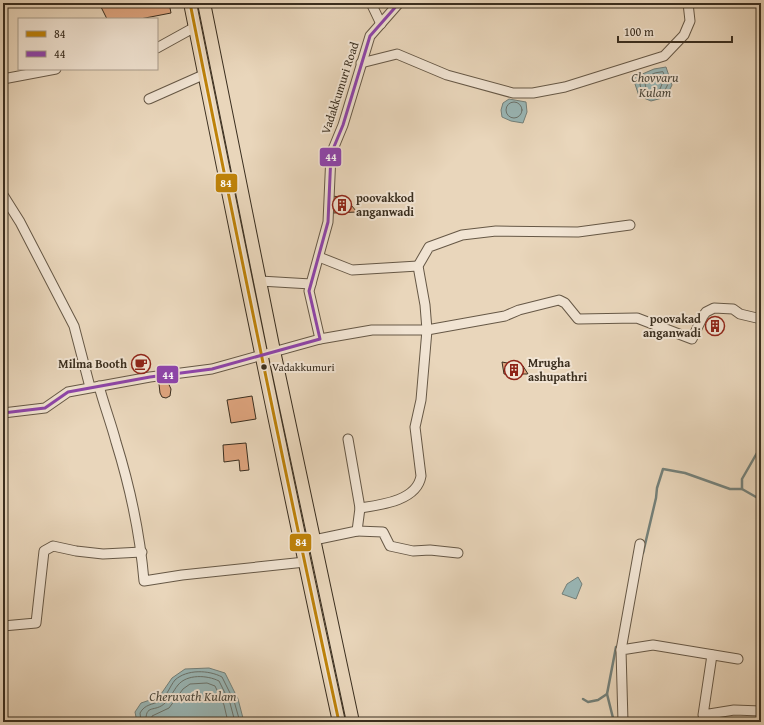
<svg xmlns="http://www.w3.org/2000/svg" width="764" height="725" font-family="'Gentium Book Plus',serif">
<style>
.water{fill:#99b7b7;stroke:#73807a}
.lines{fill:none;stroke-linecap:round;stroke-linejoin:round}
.shore{stroke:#6a726b;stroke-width:1}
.stream{stroke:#73807a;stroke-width:2.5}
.building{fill:#dea47e;stroke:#3a2e1f}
.minor-casing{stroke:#665846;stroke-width:11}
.highway-casing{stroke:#3a2e1f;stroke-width:14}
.minor{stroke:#f1e4d3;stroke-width:9}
.highway{stroke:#e9d6bb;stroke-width:12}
.bus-1-casing{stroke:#f1e4d3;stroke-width:6}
.bus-2-casing{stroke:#f1e4d3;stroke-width:6}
.bus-1{stroke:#be8209;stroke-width:3}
.bus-2{stroke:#8e44ad;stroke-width:3}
.bus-dot{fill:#3a2e1f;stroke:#f1e4d3;stroke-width:1.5}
.labels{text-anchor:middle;stroke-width:4;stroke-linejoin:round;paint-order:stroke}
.bus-label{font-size:11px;fill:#3a2e1f;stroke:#f1e4d3;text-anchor:start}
.street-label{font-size:12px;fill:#3a2e1f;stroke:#f1e4d3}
.poi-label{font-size:12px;font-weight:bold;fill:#3a2e1f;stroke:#f1e4d3;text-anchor:start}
.water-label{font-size:13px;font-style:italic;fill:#4d493d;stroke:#f1e4d3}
.line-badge{stroke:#f1e4d3;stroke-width:1.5}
.badge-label{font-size:11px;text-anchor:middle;font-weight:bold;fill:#fff}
</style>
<rect width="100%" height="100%" fill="#e9d6bb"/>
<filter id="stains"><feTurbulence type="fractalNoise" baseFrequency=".005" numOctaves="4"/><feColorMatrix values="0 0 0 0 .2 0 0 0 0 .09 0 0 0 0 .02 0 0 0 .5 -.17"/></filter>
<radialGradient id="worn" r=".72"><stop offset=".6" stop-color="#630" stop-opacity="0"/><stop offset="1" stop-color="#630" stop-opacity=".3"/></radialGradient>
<g class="water">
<polygon points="666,67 672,85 666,97 651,101 639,96 633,78 654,69"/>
<polygon points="509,99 526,102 527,112 523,123 511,121 502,117 501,110 503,103"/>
<polygon points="578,577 582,584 576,599 562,594 567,584"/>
<polygon points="209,668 225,673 238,699 244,722 137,722 135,712 141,703 159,697 172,678 185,669"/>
</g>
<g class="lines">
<g class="shore">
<polygon points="663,72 668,84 663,94 651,97 642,93 639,80 655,73"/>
<polygon points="659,77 662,84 660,89 652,92 646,89 645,83"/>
<circle cx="514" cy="110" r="8"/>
<path d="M141 722 140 713C145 704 152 705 160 701 167 696 170 686 175 680 187 669 209 670 222 677L234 701 240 722"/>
<path d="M146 722C145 703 155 713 165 703 170 699 173 691 178 685 187 674 207 675 219 681L230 703 235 722"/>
<polyline points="152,722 152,716 169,708 183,689 190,684 207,683 215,686 224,705 228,722"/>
</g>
<g class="stream">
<polyline points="761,446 742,479 742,489 756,497 761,496"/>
<polyline points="643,553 656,498 657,488 663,469 685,473 730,489 742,489"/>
<polyline points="607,694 614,722"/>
<polyline points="583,699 588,702 598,700 607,694 616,647"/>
</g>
</g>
<g class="building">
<polygon points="99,3 169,3 171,13 140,19 107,19"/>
<polygon points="333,196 345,198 357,212 333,213"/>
<polygon points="713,322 719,324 716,333 710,331"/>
<polygon points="502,362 523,366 528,374 504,374"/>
<polygon points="166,378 171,389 170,396 166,398 162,397 160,393 159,384 159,379"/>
<polygon points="252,396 256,419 231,423 227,400"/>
<polygon points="246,443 249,470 240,471 239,460 224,462 223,445"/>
</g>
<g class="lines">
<defs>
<g id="minor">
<polyline points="371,3 381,24"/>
<polyline points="157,48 195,27"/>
<polyline points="361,63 397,54 447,75 513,93 533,93 565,87 664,56 684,35 690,21 688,3"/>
<polyline points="3,79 56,69"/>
<polyline points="149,99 203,75"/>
<polyline points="3,195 20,222 74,326 90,387"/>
<polyline points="319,257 352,270 418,266"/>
<polyline points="260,281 311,284"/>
<polyline points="320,339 372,330 427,330 505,316 519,310 559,300 565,303 578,319 637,318 692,339 703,316 706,312 714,308 733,309 740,314 761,319"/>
<path d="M99 386C104 405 111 423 116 442 130 487 140 534 144 581L182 575 305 562"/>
<polyline points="3,413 45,408 68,392 150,377 212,369 320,339 309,291 328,222 331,154 343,125 370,36 399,3"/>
<path d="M360 508C380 505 417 501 421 476L415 427 421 400 427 330 425 305 418 266 429 247 462 235 496 231 578 232 630 225"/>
<polyline points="357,531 383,532 390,546 413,551 430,550 458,553"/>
<polyline points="314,540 357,531 360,508 348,439"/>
<polyline points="3,626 36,623 44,551 53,546 76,551 103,554 142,552"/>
<polyline points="621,650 640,544"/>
<polyline points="712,655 703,715 734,710 761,711"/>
<polyline points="623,722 621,650 653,645 738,659"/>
</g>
<g id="highway">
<path d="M190 3C238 243 287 483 339 722"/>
<polyline points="204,3 274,351 353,722"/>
</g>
</defs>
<use href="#minor" class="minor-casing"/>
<use href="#highway" class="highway-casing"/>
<use href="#minor" class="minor"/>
<use href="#highway" class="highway"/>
<defs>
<path id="bus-1" d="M190 3C238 243 287 483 339 722"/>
<polyline id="bus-2" points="3,413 45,408 68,392 150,377 212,369 320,339 309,291 328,222 331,154 343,125 370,36 399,3"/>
</defs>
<use href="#bus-1" class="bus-1-casing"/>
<use href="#bus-2" class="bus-2-casing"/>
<use href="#bus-1" class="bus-1"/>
<use href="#bus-2" class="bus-2"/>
</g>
<defs>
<symbol id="building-ring" viewBox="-11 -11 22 22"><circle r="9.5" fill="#f1e4d3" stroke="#8f2418" stroke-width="1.5"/><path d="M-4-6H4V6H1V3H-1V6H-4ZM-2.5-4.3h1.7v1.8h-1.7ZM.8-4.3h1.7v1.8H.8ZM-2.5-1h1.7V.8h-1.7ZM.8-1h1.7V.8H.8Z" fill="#8f2418"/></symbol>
<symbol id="cafe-ring" viewBox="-11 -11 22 22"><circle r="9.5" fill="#f1e4d3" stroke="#8f2418" stroke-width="1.5"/><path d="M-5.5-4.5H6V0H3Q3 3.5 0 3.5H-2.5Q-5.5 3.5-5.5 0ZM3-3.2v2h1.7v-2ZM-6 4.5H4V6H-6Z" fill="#8f2418"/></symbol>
</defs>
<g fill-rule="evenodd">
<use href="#building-ring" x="331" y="194" width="22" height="22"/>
<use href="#building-ring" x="704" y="315" width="22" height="22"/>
<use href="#cafe-ring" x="130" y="353" width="22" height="22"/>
<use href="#building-ring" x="503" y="359" width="22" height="22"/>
</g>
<circle class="bus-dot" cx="264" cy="367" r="3.5"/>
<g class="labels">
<g class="bus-label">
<text x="272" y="371">Vadakkumuri</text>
</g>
<g class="street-label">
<text transform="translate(340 88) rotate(-72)" y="4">Vadakkumuri Road</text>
</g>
<g class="poi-label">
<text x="356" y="202">poovakkod<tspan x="356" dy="14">anganwadi</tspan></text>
<text x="701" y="323" text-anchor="end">poovakad<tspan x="701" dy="14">anganwadi</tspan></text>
<text x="528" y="367">Mrugha<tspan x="528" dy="14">ashupathri</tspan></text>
<text x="127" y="368" text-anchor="end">Milma Booth</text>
</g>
<g class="water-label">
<text x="655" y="82">Chovvaru<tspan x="655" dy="15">Kulam</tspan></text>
<text x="193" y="701">Cheruvath Kulam</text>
</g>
</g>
<g class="line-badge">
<rect x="319" y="147" width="23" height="20" rx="4" fill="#8e44ad"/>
<rect x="215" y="173" width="23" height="20" rx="4" fill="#be8209"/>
<rect x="156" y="365" width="23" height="19" rx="4" fill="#8e44ad"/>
<rect x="289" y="533" width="23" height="19" rx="4" fill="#be8209"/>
</g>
<g class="badge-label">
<text x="331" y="161">44</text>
<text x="226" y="187">84</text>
<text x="168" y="379">44</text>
<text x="301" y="546">84</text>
</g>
<rect width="764" height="725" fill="none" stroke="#e9d6bb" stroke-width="16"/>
<rect x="4" y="4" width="756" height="717" fill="none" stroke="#3a2e1f" stroke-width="2"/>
<rect x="8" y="8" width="748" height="709" fill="none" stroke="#3a2e1f"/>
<rect x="18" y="18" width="140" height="52" fill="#f1e4d3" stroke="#a89b8b"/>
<rect x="26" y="31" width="20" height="6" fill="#be8209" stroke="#a89b8b"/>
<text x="54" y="38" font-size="12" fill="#3a2e1f">84</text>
<rect x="26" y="51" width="20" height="6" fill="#8e44ad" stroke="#a89b8b"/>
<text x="54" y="58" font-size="12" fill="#3a2e1f">44</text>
<path d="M618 36v6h114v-6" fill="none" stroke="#3a2e1f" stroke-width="2"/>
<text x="624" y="36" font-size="12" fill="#3a2e1f" stroke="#f1e4d3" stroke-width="3" paint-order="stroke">100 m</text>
<rect width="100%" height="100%" filter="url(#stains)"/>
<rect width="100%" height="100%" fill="url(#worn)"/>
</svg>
